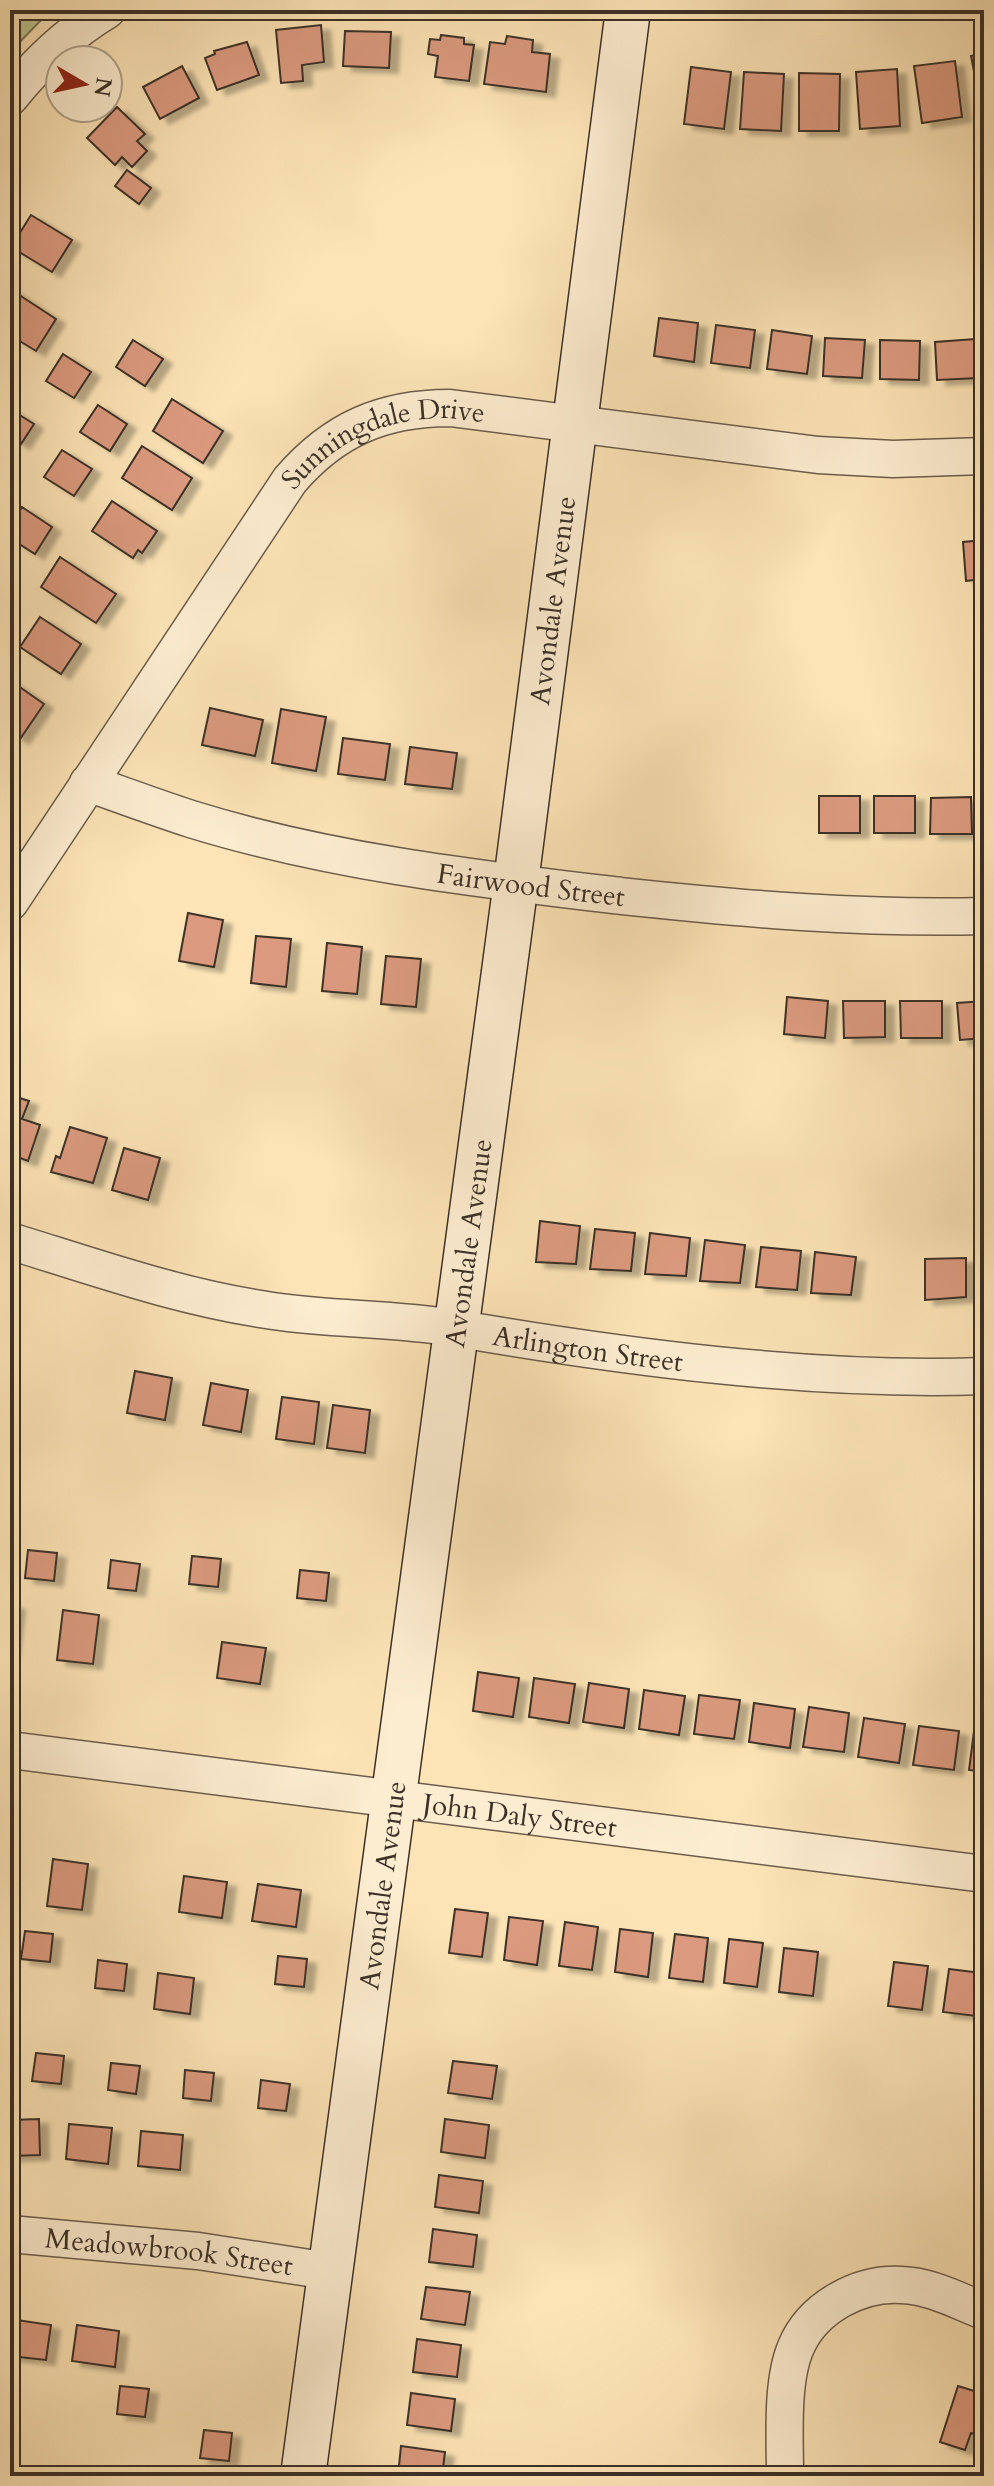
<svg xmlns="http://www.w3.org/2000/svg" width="994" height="2486" font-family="Cardo,serif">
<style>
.green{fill:#bdc590;stroke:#7c7a5c;stroke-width:2}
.building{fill:#db9a7f;stroke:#3c3027;stroke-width:2;filter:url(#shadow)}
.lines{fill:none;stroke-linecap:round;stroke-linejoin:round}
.street-casing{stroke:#6c5d4b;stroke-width:39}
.secondary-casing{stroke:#3c3027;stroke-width:47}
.street{stroke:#fdedd0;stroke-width:36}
.secondary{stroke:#fdedd0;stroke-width:44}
.labels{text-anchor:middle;stroke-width:7;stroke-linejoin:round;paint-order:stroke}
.street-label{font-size:28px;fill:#3c3027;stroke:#fdedd0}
</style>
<defs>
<filter id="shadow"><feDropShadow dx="9" dy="5" stdDeviation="2" flood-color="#0004"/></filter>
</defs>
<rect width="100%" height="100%" fill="#fce4b6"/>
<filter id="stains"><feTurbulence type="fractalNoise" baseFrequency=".0025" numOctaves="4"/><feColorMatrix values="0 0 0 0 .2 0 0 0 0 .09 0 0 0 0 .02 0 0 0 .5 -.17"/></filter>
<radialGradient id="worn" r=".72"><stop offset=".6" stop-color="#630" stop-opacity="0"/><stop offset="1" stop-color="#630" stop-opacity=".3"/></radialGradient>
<polygon class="green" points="10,10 51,10 10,52"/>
<g class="building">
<polygon points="321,25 324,62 302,65 303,81 281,83 276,30"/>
<polygon points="345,31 391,32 389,68 343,66"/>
<polygon points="441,35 464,38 464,44 474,45 469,81 435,77 438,56 428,54 430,39 440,40"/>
<polygon points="507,36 533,40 532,52 550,54 546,92 484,84 490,42 505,44"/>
<polygon points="247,42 259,75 217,90 205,58 215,54 214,51"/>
<polygon points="984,53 984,111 982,112 971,56"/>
<polygon points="955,61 962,117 922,123 914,66"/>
<polygon points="182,66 199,98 160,119 143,87"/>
<polygon points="691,67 731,72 724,129 684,124"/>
<polygon points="897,69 900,126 860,129 856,72"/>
<polygon points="744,72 784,74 781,131 740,129"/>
<polygon points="799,73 840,74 839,131 799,131"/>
<polygon points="117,107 145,134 137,141 147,151 132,167 122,157 115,165 87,138"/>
<polygon points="127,170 151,188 139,204 115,186"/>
<polygon points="31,215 72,240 52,272 11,247"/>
<polygon points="10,289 56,319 36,351 10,335"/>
<polygon points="659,318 698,323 694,362 654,356"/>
<polygon points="716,325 755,330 750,368 711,363"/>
<polygon points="772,330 812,336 807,374 767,369"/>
<polygon points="825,338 865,340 862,378 823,376"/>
<polygon points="975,339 978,378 937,380 935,342"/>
<polygon points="133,340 163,359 145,386 116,367"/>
<polygon points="880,340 920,341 919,380 880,379"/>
<polygon points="63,354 91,372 74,398 46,381"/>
<polygon points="172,399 223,431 203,463 153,431"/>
<polygon points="98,405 127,424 110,451 80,432"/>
<polygon points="10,409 34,424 21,444 10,437"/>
<polygon points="142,446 192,478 172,510 122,478"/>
<polygon points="62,450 92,469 74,496 44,477"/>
<polygon points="112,501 157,531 142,553 138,550 133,558 92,531"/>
<polygon points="22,507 52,527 35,554 10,538 10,526"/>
<polygon points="984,540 984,579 966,581 963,542"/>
<polygon points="60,557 116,594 96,623 41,587"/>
<polygon points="40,617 81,644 61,674 20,647"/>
<polygon points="11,681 44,704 20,739 10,732"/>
<polygon points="210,708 263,720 255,756 202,745"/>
<polygon points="281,709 326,717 316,771 272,763"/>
<polygon points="343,738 390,744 385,780 338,774"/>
<polygon points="410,747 457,753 452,789 405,784"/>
<rect x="819" y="796" width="41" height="37"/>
<rect x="874" y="796" width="41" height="37"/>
<polygon points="971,797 972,834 930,834 931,798"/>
<polygon points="188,913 223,920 214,967 179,961"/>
<polygon points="256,936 291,939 286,987 251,983"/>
<polygon points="327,943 362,947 357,994 322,991"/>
<polygon points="386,956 421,959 416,1007 381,1004"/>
<polygon points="787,997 828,1001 825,1038 784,1034"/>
<polygon points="843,1001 885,1001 885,1037 844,1038"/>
<polygon points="900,1001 942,1001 942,1038 901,1038"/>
<polygon points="984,1001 984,1038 960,1040 957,1003"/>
<polygon points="10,1095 29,1101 22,1119 40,1125 28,1161 10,1154"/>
<polygon points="70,1127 107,1138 93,1183 51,1172 56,1156 60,1158"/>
<polygon points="124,1148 160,1158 148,1200 112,1190"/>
<polygon points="540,1221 580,1226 576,1264 536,1262"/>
<polygon points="595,1229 635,1233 631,1271 590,1269"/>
<polygon points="650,1233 690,1238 686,1276 645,1274"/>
<polygon points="705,1240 745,1245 740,1283 700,1281"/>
<polygon points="761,1247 801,1251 797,1290 756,1287"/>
<polygon points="815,1252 856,1257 851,1295 811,1293"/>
<polygon points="966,1258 966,1297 925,1300 925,1259"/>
<polygon points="980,1259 984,1259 984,1296 981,1296"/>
<polygon points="135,1371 172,1378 165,1420 127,1413"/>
<polygon points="211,1383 248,1390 241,1432 203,1425"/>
<polygon points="282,1397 319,1402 314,1444 276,1439"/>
<polygon points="333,1405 370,1410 365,1453 327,1448"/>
<polygon points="28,1550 57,1553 54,1581 25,1578"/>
<polygon points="192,1556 221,1559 218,1587 189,1584"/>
<polygon points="111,1560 140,1564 136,1591 108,1588"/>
<polygon points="300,1570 329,1573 326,1601 297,1598"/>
<polygon points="10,1604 16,1605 10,1652"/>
<polygon points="63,1610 99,1615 93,1664 57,1660"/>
<polygon points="222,1642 266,1648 260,1684 217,1678"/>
<polygon points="478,1672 519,1678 513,1717 473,1711"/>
<polygon points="534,1678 575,1684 569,1723 529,1717"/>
<polygon points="589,1683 629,1689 624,1728 583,1722"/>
<polygon points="644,1690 685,1696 679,1735 639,1729"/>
<polygon points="699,1695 740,1700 734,1739 694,1734"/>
<polygon points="754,1703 795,1709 790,1748 749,1742"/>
<polygon points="809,1707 849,1713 844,1752 803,1747"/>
<polygon points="864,1718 905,1724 899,1763 858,1757"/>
<polygon points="919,1726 959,1731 954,1770 913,1765"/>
<polygon points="974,1731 984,1732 984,1772 969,1770"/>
<polygon points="53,1859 88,1864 82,1910 47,1906"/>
<polygon points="184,1876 227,1882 222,1918 179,1912"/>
<polygon points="258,1884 301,1890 296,1927 252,1921"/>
<polygon points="455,1909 488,1913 482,1957 449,1953"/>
<polygon points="509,1917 543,1921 537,1965 504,1960"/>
<polygon points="565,1922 598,1927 592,1970 559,1966"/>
<polygon points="620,1929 653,1933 648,1977 615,1972"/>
<polygon points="25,1931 53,1934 50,1962 21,1959"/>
<polygon points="675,1934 708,1938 703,1982 669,1978"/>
<polygon points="729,1939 763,1943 757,1987 724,1983"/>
<polygon points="784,1948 818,1952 813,1996 779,1992"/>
<polygon points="278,1956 307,1959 304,1987 275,1984"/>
<polygon points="98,1960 127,1964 124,1991 95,1988"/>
<polygon points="894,1962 928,1966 922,2010 888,2006"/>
<polygon points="949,1969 982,1973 976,2016 943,2012"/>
<polygon points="158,1973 194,1978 190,2014 154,2009"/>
<polygon points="36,2053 64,2056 61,2084 32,2081"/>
<polygon points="453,2061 497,2066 492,2099 448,2093"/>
<polygon points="111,2063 140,2066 136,2094 108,2090"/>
<polygon points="185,2070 214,2073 211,2101 183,2098"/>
<polygon points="261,2080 290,2084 286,2111 258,2108"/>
<polygon points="39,2119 40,2155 10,2156 10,2120"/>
<polygon points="445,2119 489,2125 485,2158 441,2152"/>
<polygon points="69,2124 112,2128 108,2164 66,2159"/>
<polygon points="141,2131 183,2135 180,2170 138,2166"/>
<polygon points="439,2175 483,2181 479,2213 435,2207"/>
<polygon points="433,2229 477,2235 473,2267 429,2262"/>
<polygon points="426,2287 470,2292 465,2325 421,2319"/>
<polygon points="10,2319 51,2325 46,2360 10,2356"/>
<polygon points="77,2325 119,2331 115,2367 72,2361"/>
<polygon points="417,2339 461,2345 457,2377 413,2372"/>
<polygon points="120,2386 149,2389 145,2417 117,2414"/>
<polygon points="958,2386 984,2394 984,2437 971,2433 965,2450 940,2442"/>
<polygon points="411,2393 455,2399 451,2431 407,2425"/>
<polygon points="204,2430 232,2433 229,2461 200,2458"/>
<polygon points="401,2446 445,2452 442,2476 398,2476"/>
</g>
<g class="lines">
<defs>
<g id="street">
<path d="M10 97C38 62 69 33 107 10"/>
<path id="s1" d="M88 783C122 795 157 808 191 819 329 862 478 879 621 896 743 909 861 919 984 916"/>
<path id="s2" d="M10 902 290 480C334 429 383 408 450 408L818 455 893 459 984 456"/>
<path id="s3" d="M10 1241C97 1268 182 1298 273 1311 333 1320 394 1318 454 1328 624 1357 811 1382 984 1376"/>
<path id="s4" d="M10 1750 984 1874"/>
<path id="s5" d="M10 2234 198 2251 329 2271"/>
<path d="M785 2476C785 2439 781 2381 796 2347 813 2307 860 2282 902 2285 931 2286 958 2301 984 2311"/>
</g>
<g id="secondary">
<path id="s6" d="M303 2476 516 882 628 10"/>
</g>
</defs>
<use href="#street" class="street-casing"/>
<use href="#secondary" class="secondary-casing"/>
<use href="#street" class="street"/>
<use href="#secondary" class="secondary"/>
</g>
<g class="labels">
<g class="street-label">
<text dy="10" stroke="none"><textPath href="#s2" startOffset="612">Sunningdale Drive</textPath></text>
<text dy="10" stroke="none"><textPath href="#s6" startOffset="1892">Avondale Avenue</textPath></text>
<text dy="10" stroke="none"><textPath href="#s1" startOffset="456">Fairwood Street</textPath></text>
<text dy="10" stroke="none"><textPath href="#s6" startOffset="1244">Avondale Avenue</textPath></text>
<text dy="10" stroke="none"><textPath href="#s3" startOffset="590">Arlington Street</textPath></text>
<text dy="10" stroke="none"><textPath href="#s4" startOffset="514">John Daly Street</textPath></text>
<text dy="10" stroke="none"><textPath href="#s6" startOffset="596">Avondale Avenue</textPath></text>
<text dy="10" stroke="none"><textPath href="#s5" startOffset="160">Meadowbrook Street</textPath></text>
</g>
</g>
<rect width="994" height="2486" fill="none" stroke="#fce4b6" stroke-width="40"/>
<rect x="12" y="12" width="970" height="2462" fill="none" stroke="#3c3027" stroke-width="4"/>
<rect x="20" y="20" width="954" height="2446" fill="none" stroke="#3c3027" stroke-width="2"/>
<g transform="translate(84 84) rotate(99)"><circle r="38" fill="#fdedd0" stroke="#b0a18c" stroke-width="2"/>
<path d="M0-6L14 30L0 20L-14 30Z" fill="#8f2418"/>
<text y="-12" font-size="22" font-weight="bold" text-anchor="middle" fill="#3c3027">N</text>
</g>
<rect width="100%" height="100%" filter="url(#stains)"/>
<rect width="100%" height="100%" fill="url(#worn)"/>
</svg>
